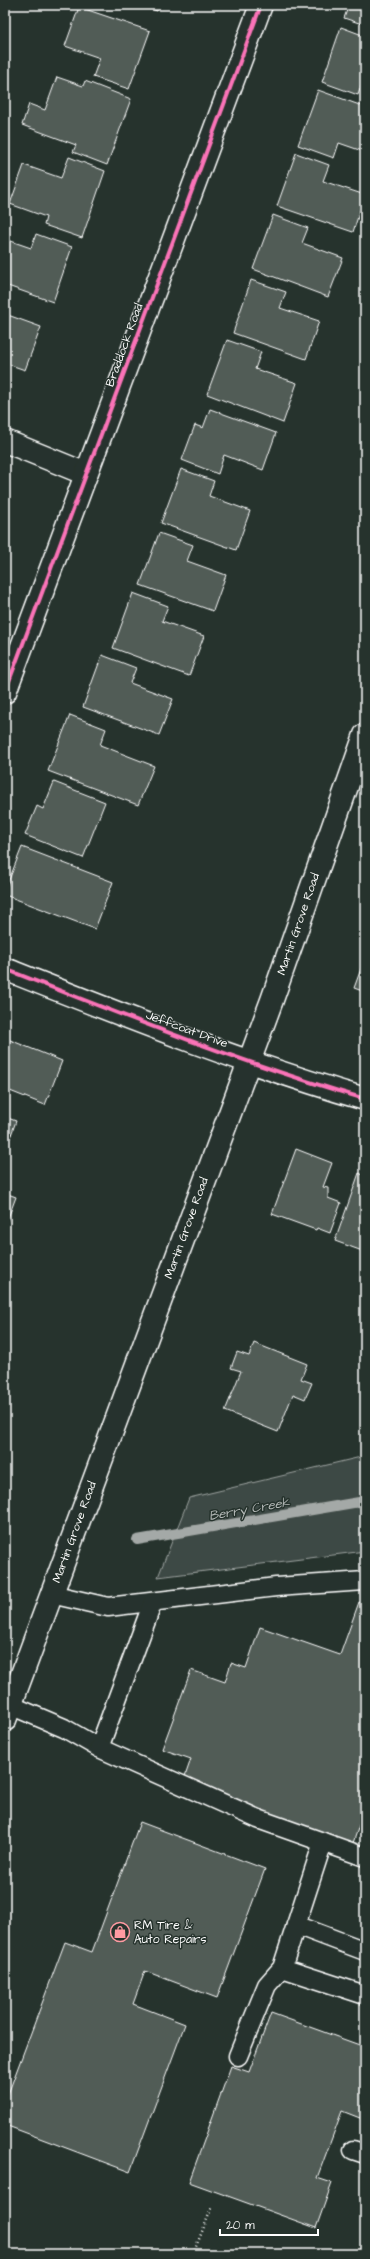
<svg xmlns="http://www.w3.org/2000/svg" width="370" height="2259" font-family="'Architects Daughter',sans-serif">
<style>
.green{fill:#3e4944;stroke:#9ea4a2}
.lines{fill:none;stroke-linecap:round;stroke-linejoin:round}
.stream{stroke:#a4a9a7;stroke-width:10}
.building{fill:#515c57;stroke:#fff}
.service-casing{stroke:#fff;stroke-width:21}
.minor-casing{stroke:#fff;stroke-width:25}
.secondary-casing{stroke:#fff;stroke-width:25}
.path{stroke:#fff;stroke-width:2.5;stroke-dasharray:1 3;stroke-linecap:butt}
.service{stroke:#26332d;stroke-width:18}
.minor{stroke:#26332d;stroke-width:22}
.secondary{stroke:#26332d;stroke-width:22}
.cycleway-casing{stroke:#26332d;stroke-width:6}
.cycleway{stroke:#fb73b8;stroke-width:4}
.labels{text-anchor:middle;stroke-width:3;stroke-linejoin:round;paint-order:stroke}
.street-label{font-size:12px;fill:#fff;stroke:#26332d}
.poi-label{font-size:12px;fill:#fff;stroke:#26332d;text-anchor:start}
.water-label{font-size:13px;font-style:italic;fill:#b3b8b6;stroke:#26332d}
</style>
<rect width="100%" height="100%" fill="#26332d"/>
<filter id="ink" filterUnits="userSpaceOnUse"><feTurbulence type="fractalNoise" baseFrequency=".025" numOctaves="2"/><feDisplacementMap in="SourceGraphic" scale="8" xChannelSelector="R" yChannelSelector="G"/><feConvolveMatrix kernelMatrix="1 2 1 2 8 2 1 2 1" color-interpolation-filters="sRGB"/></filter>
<g filter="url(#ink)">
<polygon class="green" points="365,1456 365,1551 158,1577 189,1498"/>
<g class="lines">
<polyline class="stream" points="137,1540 365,1501"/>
</g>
<g class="building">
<polygon points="139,5 159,5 157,11"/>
<polygon points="349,5 365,5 365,25 344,18"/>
<polygon points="79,7 150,31 129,89 93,77 100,58 65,46"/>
<polygon points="341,27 365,36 365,81 363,80 358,95 322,82"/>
<polygon points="57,77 83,86 85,81 131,99 107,165 73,152 76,145 22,125 29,104 45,110"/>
<polygon points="318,90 365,107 365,152 339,143 334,158 298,145"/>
<polygon points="296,153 329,165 323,181 365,195 353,232 277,206"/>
<polygon points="69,157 105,171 82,238 44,225 46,217 10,204 24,165 61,178"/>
<polygon points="273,215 308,228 302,243 343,258 328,297 253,269"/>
<polygon points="36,234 72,247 53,302 5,285 5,239 31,248"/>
<polygon points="251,280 286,292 280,308 319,321 306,359 233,333"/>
<polygon points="5,314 41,327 25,370 5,363"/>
<polygon points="227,340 261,352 255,369 297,383 283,423 207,394"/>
<polygon points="210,409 276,433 263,470 224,455 218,474 182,460 195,425 203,428"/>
<polygon points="181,469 214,481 209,496 250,511 236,550 161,523"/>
<polygon points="159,533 193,545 187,561 226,575 213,611 140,585"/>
<polygon points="133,593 168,606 162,621 204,636 189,676 113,648"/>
<polygon points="102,655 136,668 130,683 173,699 159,735 83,707"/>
<polygon points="70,715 106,729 100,745 154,766 138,805 48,771"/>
<polygon points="54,782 105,802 83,858 25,835 37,806 43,809"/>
<polygon points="22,847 113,882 95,929 5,895 5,890"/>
<polygon points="365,958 365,992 354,988"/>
<polygon points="5,1038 62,1061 45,1105 5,1089"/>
<polygon points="5,1117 16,1121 5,1152"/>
<polygon points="296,1149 332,1163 323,1187 328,1188 328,1198 341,1203 330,1233 317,1228 316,1230 272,1214"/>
<polygon points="359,1173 365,1176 365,1252 335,1241"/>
<polygon points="5,1193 16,1197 5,1226"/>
<polygon points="254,1343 307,1364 301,1379 312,1383 305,1399 293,1394 278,1432 225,1411 241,1371 231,1368 237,1352 249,1356"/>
<polygon points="359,1602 365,1604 365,1808 352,1846 182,1785 191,1759 162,1749 191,1670 225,1682 231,1663 246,1668 260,1627 340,1655"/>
<polygon points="140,1822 265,1869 217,1998 145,1971 133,2004 185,2024 130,2172 5,2125 5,2102 65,1942 92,1952"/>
<polygon points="271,2013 365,2047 365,2120 342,2111 317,2178 332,2183 316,2228 189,2182 231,2066 249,2072"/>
</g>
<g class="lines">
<defs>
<g id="service">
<polyline points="51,1594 108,1607 276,1587 365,1581"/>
<polyline points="10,1705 64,1728 99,1748 153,1602"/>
<polyline points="99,1748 258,1819 365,1857"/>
<polyline points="296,1925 365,1951"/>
<polyline points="282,1968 365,1995"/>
<polyline points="238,2056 267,1985 282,1968 323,1842"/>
<polyline points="353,2150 365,2154"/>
</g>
<g id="minor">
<polyline points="5,441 86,474"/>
<polyline points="5,692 261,5"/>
<path d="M5 969C124 1016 242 1063 365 1099"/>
</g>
<polyline id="secondary" points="5,1720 272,1000 365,735"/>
</defs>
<use href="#service" class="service-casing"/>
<use href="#minor" class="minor-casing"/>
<use href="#secondary" class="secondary-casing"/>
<polyline class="path" points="193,2254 212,2207"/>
<use href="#service" class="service"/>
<use href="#minor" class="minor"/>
<use href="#secondary" class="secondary"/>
<defs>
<g id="cycleway">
<polyline points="5,692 261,5"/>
<path d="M5 969C124 1016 242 1063 365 1099"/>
</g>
</defs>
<use href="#cycleway" class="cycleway-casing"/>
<use href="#cycleway" class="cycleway"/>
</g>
</g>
<defs>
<symbol id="shop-ring" viewBox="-11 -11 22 22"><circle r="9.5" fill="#26332d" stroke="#ff9aa2" stroke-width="1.5"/><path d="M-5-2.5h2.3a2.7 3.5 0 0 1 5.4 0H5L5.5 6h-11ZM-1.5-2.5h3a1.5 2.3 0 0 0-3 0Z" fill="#ff9aa2"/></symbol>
</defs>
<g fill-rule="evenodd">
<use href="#shop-ring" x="109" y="1921" width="22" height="22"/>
</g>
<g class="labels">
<g class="street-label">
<text transform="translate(124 345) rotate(-70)" y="4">Braddock Road</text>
<text transform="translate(298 924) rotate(-71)" y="4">Martin Grove Road</text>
<text transform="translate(187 1029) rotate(20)" y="4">Jeffcoat Drive</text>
<text transform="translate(186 1228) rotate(-70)" y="4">Martin Grove Road</text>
<text transform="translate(74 1532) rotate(-70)" y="4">Martin Grove Road</text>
</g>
<g class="poi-label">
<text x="134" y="1929">RM Tire &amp;<tspan x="134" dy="14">Auto Repairs</tspan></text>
</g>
<g class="water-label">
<text transform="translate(249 1508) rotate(-10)" y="5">Berry Creek</text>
</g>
</g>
<rect width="370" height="2259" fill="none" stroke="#26332d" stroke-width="20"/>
<rect x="10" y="10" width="350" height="2239" fill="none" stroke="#fff" stroke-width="1.5" filter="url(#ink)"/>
<path d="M220 2229v6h98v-6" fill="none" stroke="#ffffff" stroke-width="2"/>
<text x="226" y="2229" font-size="12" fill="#ffffff" stroke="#26332d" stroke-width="3" paint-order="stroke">20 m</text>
</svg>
